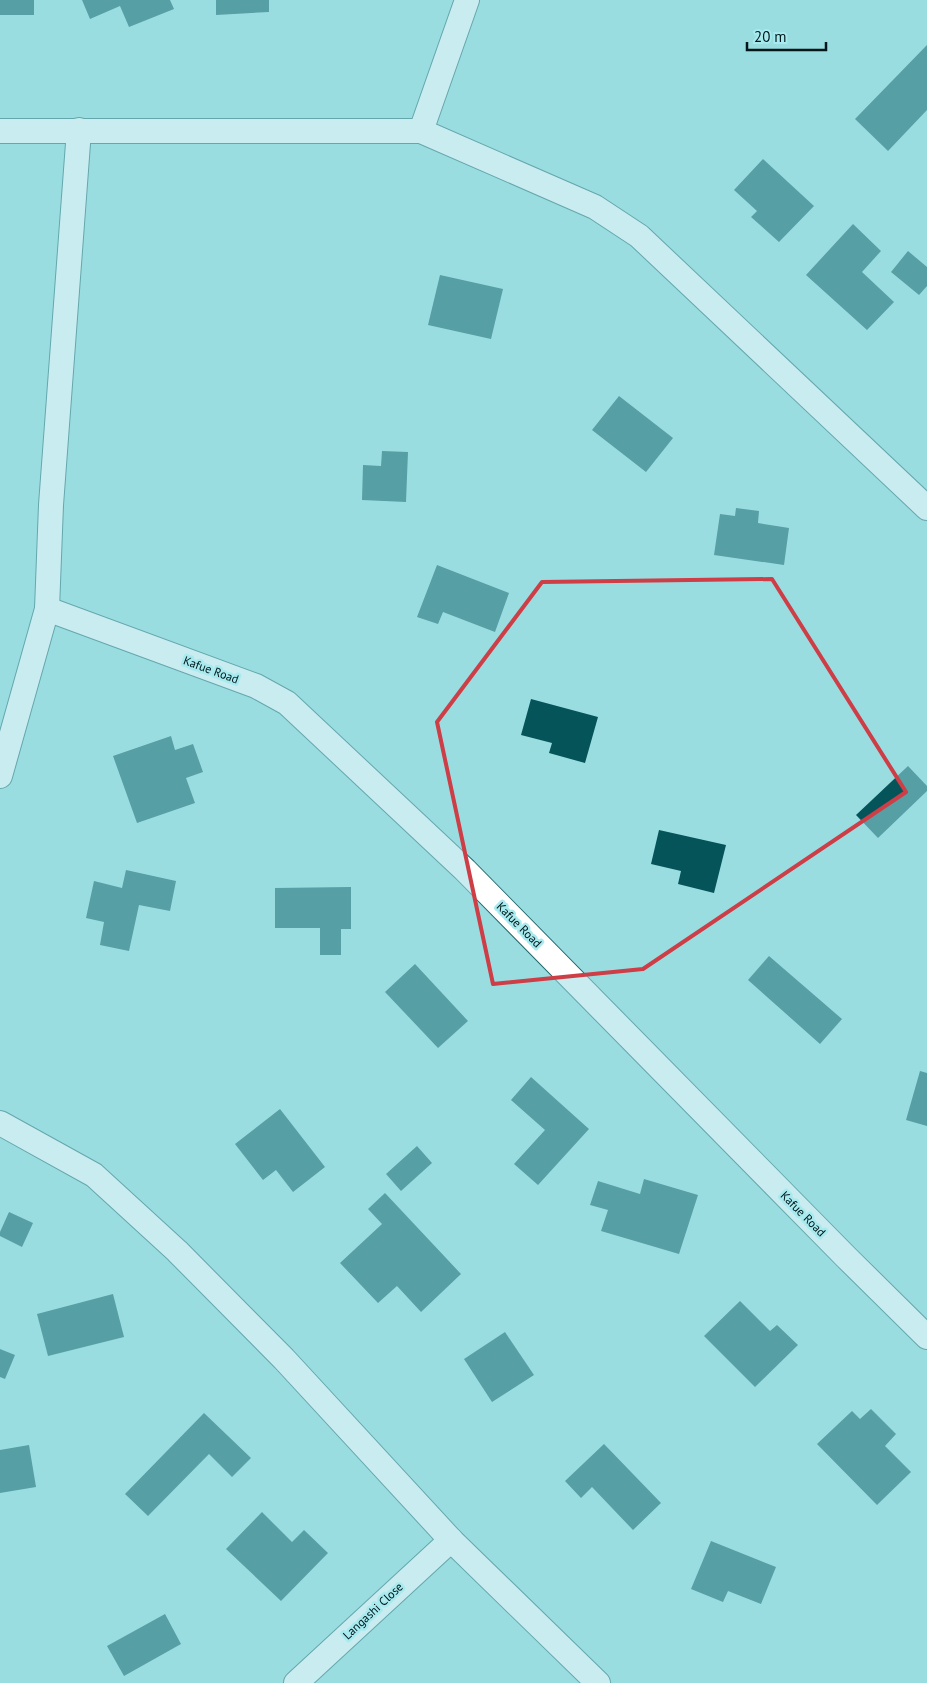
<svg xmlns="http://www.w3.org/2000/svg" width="927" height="1683" font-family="'PT Sans',sans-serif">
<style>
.building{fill:#045459}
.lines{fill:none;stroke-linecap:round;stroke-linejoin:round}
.street-casing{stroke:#22676b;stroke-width:26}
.street{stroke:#fff;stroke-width:24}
.marked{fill:none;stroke:#cd3e47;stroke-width:4;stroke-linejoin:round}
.labels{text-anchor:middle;stroke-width:5;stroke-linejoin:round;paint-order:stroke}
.street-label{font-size:12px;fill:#001719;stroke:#a7eaef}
</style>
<rect width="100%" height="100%" fill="#9adde1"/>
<g class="building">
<rect x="0" y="0" width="34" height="15"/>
<polygon points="82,0 170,0 174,9 129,27 120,6 90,19"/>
<polygon points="216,0 269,0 269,12 216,15"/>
<polygon points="927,45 927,110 888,151 855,119"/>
<polygon points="763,159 814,206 779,242 751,217 757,211 734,190"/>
<polygon points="853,224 881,251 862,272 894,302 867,330 806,275"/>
<polygon points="908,251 927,267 927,286 919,295 891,272"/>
<polygon points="440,275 503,289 491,339 428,325"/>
<polygon points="619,396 673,438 646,472 592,430"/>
<polygon points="382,451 408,452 406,502 362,500 363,465 381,466"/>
<polygon points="736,508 759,511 758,523 789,528 784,565 714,555 720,514 735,516"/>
<polygon points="437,565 509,593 495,632 443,612 438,624 417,617"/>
<polygon points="531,699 598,717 585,763 549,753 552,743 521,735"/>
<polygon points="171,736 175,750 193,744 203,772 186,778 195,803 137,823 113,756"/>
<polygon points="908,766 927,786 927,791 878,838 856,815"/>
<polygon points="659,830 726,845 714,893 678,884 681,871 651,864"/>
<polygon points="126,870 176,881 170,911 139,905 129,951 100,945 104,922 86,918 94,881 122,888"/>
<polygon points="351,887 351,929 341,929 341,955 320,955 320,928 275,928 275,888"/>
<polygon points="769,956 842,1019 820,1044 748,980"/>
<polygon points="415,964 468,1021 438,1048 385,992"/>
<polygon points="920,1071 927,1073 927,1126 906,1120"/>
<polygon points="531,1077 589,1129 538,1185 514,1164 545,1130 511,1100"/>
<polygon points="280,1109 325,1167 293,1192 276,1170 263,1180 235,1144"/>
<polygon points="417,1146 432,1163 401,1191 386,1174"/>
<polygon points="644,1179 698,1195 679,1254 601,1231 608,1210 590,1205 598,1181 640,1194"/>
<polygon points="385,1193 461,1274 421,1312 397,1286 378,1303 340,1263 382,1224 368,1209"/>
<polygon points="9,1212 33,1223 22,1247 0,1236 0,1232"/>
<polygon points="113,1294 124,1337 48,1356 37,1314"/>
<polygon points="740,1301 770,1331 777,1325 798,1345 755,1387 704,1336"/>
<polygon points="505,1332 534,1375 492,1402 464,1359"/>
<polygon points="0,1349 15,1355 5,1379 0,1377"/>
<polygon points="871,1409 896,1434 885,1446 911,1472 877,1505 817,1444 852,1411 860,1419"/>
<polygon points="204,1413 251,1458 232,1477 209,1454 148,1516 125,1494"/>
<polygon points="604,1444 661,1503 633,1530 592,1487 581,1498 565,1481"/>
<polygon points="29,1445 36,1487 0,1493 0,1450"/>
<polygon points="262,1512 292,1542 304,1530 328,1553 281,1601 226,1549"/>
<polygon points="711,1541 776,1567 761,1604 728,1591 723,1602 691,1589"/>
<polygon points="165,1614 181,1644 124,1676 107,1646"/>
</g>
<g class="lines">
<defs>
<g id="street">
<polyline points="0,131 421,131 595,207 639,236 927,508"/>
<polyline points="421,131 467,0"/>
<polyline points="47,609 256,686 287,703 465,870 846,1257 927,1337"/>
<polyline points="0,776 47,609 51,505 79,130"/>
<polyline points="0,1123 94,1175 177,1251 284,1359 451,1540 598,1683"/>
<polyline points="296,1683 451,1540"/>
</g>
</defs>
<use href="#street" class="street-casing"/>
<use href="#street" class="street"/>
</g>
<path d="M0 0H927V1683H0ZM772 579 906 792 643 969 493 984 437 722 542 582Z" fill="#9adde1" fill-opacity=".55" fill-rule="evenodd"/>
<path class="marked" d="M772 579 906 792 643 969 493 984 437 722 542 582Z"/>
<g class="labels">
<g class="street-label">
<text transform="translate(211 670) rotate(20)" y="4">Kafue Road</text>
<text transform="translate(519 925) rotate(45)" y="4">Kafue Road</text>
<text transform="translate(803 1214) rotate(45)" y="4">Kafue Road</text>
<text transform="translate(373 1611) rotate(-43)" y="4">Langashi Close</text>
</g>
</g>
<path d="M747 42v8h79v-8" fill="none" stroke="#001719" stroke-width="2.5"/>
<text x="754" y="42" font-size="15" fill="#001719" stroke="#a7eaef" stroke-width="4" paint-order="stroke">20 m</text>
</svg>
